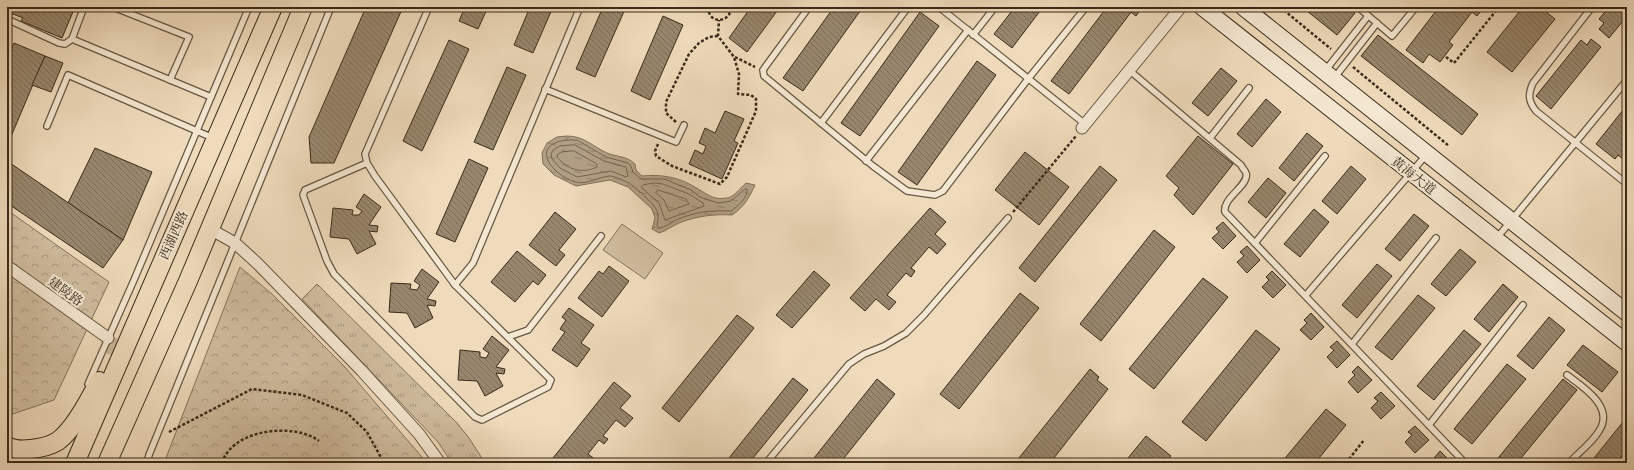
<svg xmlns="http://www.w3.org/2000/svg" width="1634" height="470" font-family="'IM FELL French Canon','Noto Serif SC',serif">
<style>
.grass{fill:url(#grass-tufts);stroke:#84745c}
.forest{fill:url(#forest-crowns);stroke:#84745c}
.garden{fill:#d0bda0;stroke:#84745c}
.water{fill:url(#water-ripples);stroke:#81715a}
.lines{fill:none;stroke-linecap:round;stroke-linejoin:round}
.shore{stroke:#75654f;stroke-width:1}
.building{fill:url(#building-back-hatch);stroke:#392b19}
.primary-tunnel{stroke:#cbb89b;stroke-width:18;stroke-dasharray:18 9;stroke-linecap:butt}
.lane-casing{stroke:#665742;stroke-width:8}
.street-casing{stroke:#665742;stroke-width:13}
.secondary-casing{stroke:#392b19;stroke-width:18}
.primary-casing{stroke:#392b19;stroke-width:20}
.path{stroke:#392b19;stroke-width:2.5;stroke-dasharray:3 2;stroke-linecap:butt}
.lane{stroke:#f5e8d3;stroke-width:5.5}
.street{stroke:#f5e8d3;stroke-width:11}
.secondary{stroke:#f5e8d3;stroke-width:16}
.primary{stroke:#efdbbc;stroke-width:18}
.labels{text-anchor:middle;stroke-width:4;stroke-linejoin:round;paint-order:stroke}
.street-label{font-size:13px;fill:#392b19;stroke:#f5e8d3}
</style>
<defs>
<pattern id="grass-tufts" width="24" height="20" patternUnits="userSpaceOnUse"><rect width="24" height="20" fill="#d0bda0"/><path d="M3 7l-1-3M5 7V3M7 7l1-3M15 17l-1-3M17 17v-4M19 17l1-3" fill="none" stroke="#aa9a82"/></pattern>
<pattern id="forest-crowns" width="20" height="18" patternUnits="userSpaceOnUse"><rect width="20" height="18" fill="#d0bda0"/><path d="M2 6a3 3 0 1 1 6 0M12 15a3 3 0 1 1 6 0" fill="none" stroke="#aa9a82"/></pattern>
<pattern id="water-ripples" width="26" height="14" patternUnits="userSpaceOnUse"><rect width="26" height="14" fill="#b19f85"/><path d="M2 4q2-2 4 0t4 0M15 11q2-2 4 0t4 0" fill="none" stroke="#91826c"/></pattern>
<pattern id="building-back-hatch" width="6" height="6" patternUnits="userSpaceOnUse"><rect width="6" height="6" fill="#98876e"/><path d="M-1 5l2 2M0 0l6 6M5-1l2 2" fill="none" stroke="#7d6f5a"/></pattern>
</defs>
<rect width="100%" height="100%" fill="#efdbbc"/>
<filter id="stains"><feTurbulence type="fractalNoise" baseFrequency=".005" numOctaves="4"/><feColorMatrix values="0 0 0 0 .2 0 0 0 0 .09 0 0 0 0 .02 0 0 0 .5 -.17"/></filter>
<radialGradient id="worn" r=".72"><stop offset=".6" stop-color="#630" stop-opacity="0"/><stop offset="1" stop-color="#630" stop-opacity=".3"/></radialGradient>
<polygon class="grass" points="317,284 457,423 469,438 485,463 452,463 438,442 302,299"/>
<g class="forest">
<polygon points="7,210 109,282 54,400 7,416"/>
<polygon points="240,267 273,295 344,366 427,463 164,463"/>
</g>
<polygon class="garden" points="622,224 663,253 645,279 603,250"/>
<path class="water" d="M567 136C584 136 592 146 607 153 617 157 627 156 635 164L636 170 642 176C660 174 678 177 693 186 705 192 712 201 727 198 734 197 741 187 746 183L755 185C749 198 744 207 732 215 713 214 697 216 679 223 672 226 666 231 659 233L652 229 655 218 652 209 628 187 610 180 576 186 554 175 543 164 542 153 547 143 557 137Z"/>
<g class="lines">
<g class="shore">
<path d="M567 140H577L606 157 628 163 631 166 633 172 641 179H664L691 190 700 197 718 203 731 201 745 189H747C748 198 738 206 731 211 712 210 694 212 676 220 670 223 666 227 659 228L657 226C658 220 659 215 656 209 654 204 634 186 629 183 624 181 615 176 609 176 599 177 586 185 576 182 552 176 528 144 567 140Z"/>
<polygon points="575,145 604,161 626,167 628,176 626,177 611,171 577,177 560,168 552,159 551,154 553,150 560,146"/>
<path d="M574 151 597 164V167C582 174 568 170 557 157L558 154 562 152Z"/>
<polygon points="655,183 663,184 689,194 703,203 704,206 665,220 659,203 641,187 643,185"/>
<polygon points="658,190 686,199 689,204 669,211 664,200 656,193"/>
</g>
</g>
<g class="building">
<polygon points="10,7 75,7 62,38 21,21 23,18 8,12"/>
<polygon points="366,7 403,7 334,163 311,163 309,137"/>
<polygon points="465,7 488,7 478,29 459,21"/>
<polygon points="530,7 553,7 533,53 514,45"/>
<polygon points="603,7 626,7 595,77 576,69"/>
<polygon points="751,7 780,7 747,52 729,38"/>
<polygon points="834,7 863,7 803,91 783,78"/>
<polygon points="1015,7 1043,7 1012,48 994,34"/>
<polygon points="1107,7 1135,7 1069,94 1051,81"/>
<polygon points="1124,7 1141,7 1141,9 1136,16"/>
<polygon points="1302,7 1347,7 1355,13 1337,35"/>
<polygon points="1439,7 1484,7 1477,16 1472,12 1449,42 1453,45 1440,62 1429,54 1423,63 1406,50"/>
<polygon points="1523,7 1540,7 1555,19 1512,72 1487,52"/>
<polygon points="1609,7 1627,7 1627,16 1609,38 1599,29 1604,23 1599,19"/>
<polygon points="920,12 939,26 860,136 841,123"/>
<polygon points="663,16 683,25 650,100 631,91"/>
<polygon points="1378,35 1478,114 1462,135 1361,56"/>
<polygon points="1591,39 1601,47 1551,109 1536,96 1581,40 1587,45"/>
<polygon points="449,40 469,49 422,151 403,141"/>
<polygon points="14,43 45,56 7,146 7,60"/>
<polygon points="45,56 63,63 51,92 32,85"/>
<polygon points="977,61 996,75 917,185 898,172"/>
<polygon points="507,67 526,75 493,150 474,142"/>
<polygon points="1221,68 1237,81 1208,116 1192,103"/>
<polygon points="1266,99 1281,112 1252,147 1237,134"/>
<polygon points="1627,105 1627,162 1618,155 1615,159 1596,144"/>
<polygon points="725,111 744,119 734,141 738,143 722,179 689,164 695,150 703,154 706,146 699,143 705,128 715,133"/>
<polygon points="1307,133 1323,146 1294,181 1279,168"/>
<polygon points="1198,136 1233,164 1193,215 1174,195 1179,188 1166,176"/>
<polygon points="95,148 152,172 123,240 68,203"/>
<polygon points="1025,152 1069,187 1039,225 995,190"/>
<polygon points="469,159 488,168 455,242 436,234"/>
<polygon points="7,161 123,240 103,268 7,203"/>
<polygon points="1100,166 1117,180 1035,282 1019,268"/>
<polygon points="1351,166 1366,179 1337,214 1322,201"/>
<polygon points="1268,178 1286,193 1266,218 1248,202"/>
<polygon points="364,194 381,207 369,225 378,226 377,232 369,231 376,244 357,254 349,239 330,237 333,208 353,210 352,215 359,215 362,211 356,207"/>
<polygon points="930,208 946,222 935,234 946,244 937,254 929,247 911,268 915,271 911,277 906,273 887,295 896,302 889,310 876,299 865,311 850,298"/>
<polygon points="1314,209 1329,222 1300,257 1284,244"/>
<polygon points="555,212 576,229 559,250 565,255 556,266 529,245"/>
<polygon points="1414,214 1429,226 1400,261 1385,249"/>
<polygon points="1223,222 1236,236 1223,249 1212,238 1219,232 1216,228"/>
<polygon points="1154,230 1175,247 1101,341 1080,324"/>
<polygon points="1247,246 1260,260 1247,273 1237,262 1244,256 1240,252"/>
<polygon points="1460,249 1476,262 1446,296 1431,284"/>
<polygon points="517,251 546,275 538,285 533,281 515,302 491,282"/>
<polygon points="1377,264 1392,276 1357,318 1342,305"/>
<polygon points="609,266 629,281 602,317 578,298 599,271 603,274"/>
<polygon points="422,269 439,282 427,299 436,301 435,306 427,305 433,318 415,328 407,313 389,312 391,283 411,284 410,289 417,290 420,285 414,281"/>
<polygon points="814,271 830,285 792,328 776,315"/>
<polygon points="1272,271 1286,285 1273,298 1262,287 1269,280 1266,277"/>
<polygon points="1203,278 1228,297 1154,389 1129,369"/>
<polygon points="1503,284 1518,297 1489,332 1474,319"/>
<polygon points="1020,293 1039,308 959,409 940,394"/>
<polygon points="1418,295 1435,308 1392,360 1375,347"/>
<polygon points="569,308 594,325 581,343 590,349 577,367 552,350 565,332 560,329 566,320 562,317"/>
<polygon points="1311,313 1324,327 1311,340 1300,330 1307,323 1304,320"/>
<polygon points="737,315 754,328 679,422 662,408"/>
<polygon points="1549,317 1565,330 1533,369 1517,356"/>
<polygon points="1256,330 1280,349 1206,441 1182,422"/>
<polygon points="1464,330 1481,344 1434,400 1417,386"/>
<polygon points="492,336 509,350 496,367 505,369 504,374 496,373 503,386 485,396 477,381 458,380 460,350 480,352 480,357 486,358 489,353 483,349"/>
<polygon points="1337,341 1350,355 1337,368 1327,357 1334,350 1330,347"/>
<polygon points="1583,345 1618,372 1602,392 1567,365"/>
<polygon points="1507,364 1526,379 1472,444 1454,429"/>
<polygon points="1358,366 1372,380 1358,393 1348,382 1355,375 1352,372"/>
<polygon points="1090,369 1099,377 1097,380 1108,389 1050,463 1015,463"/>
<polygon points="793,378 808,390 749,463 736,463 729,458"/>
<polygon points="877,379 895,394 840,463 810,463"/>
<polygon points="1563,379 1577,390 1517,463 1494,463"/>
<polygon points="614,382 631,396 620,408 633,418 625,427 616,420 603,436 608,439 604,444 599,440 588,454 596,460 594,463 582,463 576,459 573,463 559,463 553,458"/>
<polygon points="1381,392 1395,406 1381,419 1371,408 1378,401 1374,398"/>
<polygon points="1326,409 1346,425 1315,463 1281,463"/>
<polygon points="1627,417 1627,450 1616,463 1590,463"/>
<polygon points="1415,426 1429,440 1415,453 1405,442 1412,435 1408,432"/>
<polygon points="1146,436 1171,456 1165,463 1124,463"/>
<polygon points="1440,451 1452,463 1435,463 1437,461 1434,458"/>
</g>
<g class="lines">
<polyline class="primary-tunnel" points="112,356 123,334"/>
<defs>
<g id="lane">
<polyline points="84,7 72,39 211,97"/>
<polyline points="113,7 189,37 170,80"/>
<polyline points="809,7 763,70 764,76 873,166 907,191 935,195 943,191 1028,79 1086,7"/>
<polyline points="939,7 1085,124"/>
<polyline points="1358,7 1392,36 1416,7"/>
<path d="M1592 7 1533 83C1528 94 1528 101 1536 111L1627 184"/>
<polyline points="7,19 59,43 65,44 72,39"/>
<polyline points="973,35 995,7"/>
<path d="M1129 70 1241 165C1242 168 1245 170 1246 173 1250 185 1222 198 1225 212L1465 463"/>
<polyline points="1325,71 1368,16"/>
<polyline points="1335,77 1377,23"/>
<polyline points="545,89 676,142 684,125"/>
<polyline points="821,123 908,7"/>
<polyline points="47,126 68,75 213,138"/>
<polyline points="1210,138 1249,88"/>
<polyline points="866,161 968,30"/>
<polyline points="367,163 305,190 303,195 327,261 334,274 475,417 482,420 548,387 551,380 455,285 375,176 367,163 365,154 429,7"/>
<polyline points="1496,239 1627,80"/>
<polyline points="1255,243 1325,156"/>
<polyline points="455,285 473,263 580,7"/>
<polyline points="1306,295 1427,154"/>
<polyline points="508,337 528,330 601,236"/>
<polyline points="1352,344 1436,238"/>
<path d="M1567 375C1583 387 1615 407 1599 431 1592 443 1578 453 1569 463"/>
<polyline points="88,384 134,280 249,7"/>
<polyline points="1429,425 1523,305"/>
<polyline points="147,463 149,455 331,7"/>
<polyline points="766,463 849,364 864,354 884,346 906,333 924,315 1008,218"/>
</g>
<g id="street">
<polyline points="1082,128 1181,7"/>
<polyline points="210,229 235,243 258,264 362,371 419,434 440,463"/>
<polyline points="7,266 108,338"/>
</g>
<g id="secondary">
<polyline points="1202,7 1627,343"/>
<polyline points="1243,7 1627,313"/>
</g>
<g id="primary">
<path d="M7 446C14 450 23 450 31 449 41 448 50 446 58 441 74 429 90 399 99 381"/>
<polyline points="75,463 273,7"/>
<polyline points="107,463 188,281 303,7"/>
</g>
</defs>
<use href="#lane" class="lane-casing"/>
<use href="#street" class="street-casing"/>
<use href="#secondary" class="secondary-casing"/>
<use href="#primary" class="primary-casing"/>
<g class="path">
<path d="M708 7C708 20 721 24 729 15L731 7"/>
<polyline points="1280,7 1331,49"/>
<polyline points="735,57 755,67"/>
<polyline points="1446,57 1454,63 1499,7"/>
<polyline points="1353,67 1449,146"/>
<polyline points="676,122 666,113 666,102 689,54 699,43 709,37 718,36"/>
<polyline points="658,144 655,151 656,156 672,166 720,184 727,177 756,111 756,99 751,95 738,94 739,74 734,57 718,36 719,20"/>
<polyline points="1013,212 1076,136"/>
<polyline points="169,432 252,389 302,395 347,413 367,432 384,463"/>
<path d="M222 463C232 429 294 422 319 441"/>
<polyline points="1346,463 1364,440"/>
</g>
<use href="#lane" class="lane"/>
<use href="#street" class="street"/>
<use href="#secondary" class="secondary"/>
<use href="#primary" class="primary"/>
</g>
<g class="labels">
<g class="street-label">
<text transform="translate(1414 175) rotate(38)" y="5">黄海大道</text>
<text transform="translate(173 235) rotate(-66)" y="5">西湖西路</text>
<text transform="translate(66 291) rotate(36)" y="5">建陵路</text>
</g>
</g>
<rect width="1634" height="470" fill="none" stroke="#efdbbc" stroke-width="24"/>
<rect x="8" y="8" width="1618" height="454" fill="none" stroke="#392b19" stroke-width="2"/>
<rect x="12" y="12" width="1610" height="446" fill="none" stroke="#392b19"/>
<rect width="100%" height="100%" filter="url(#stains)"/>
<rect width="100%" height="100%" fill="url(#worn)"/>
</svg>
